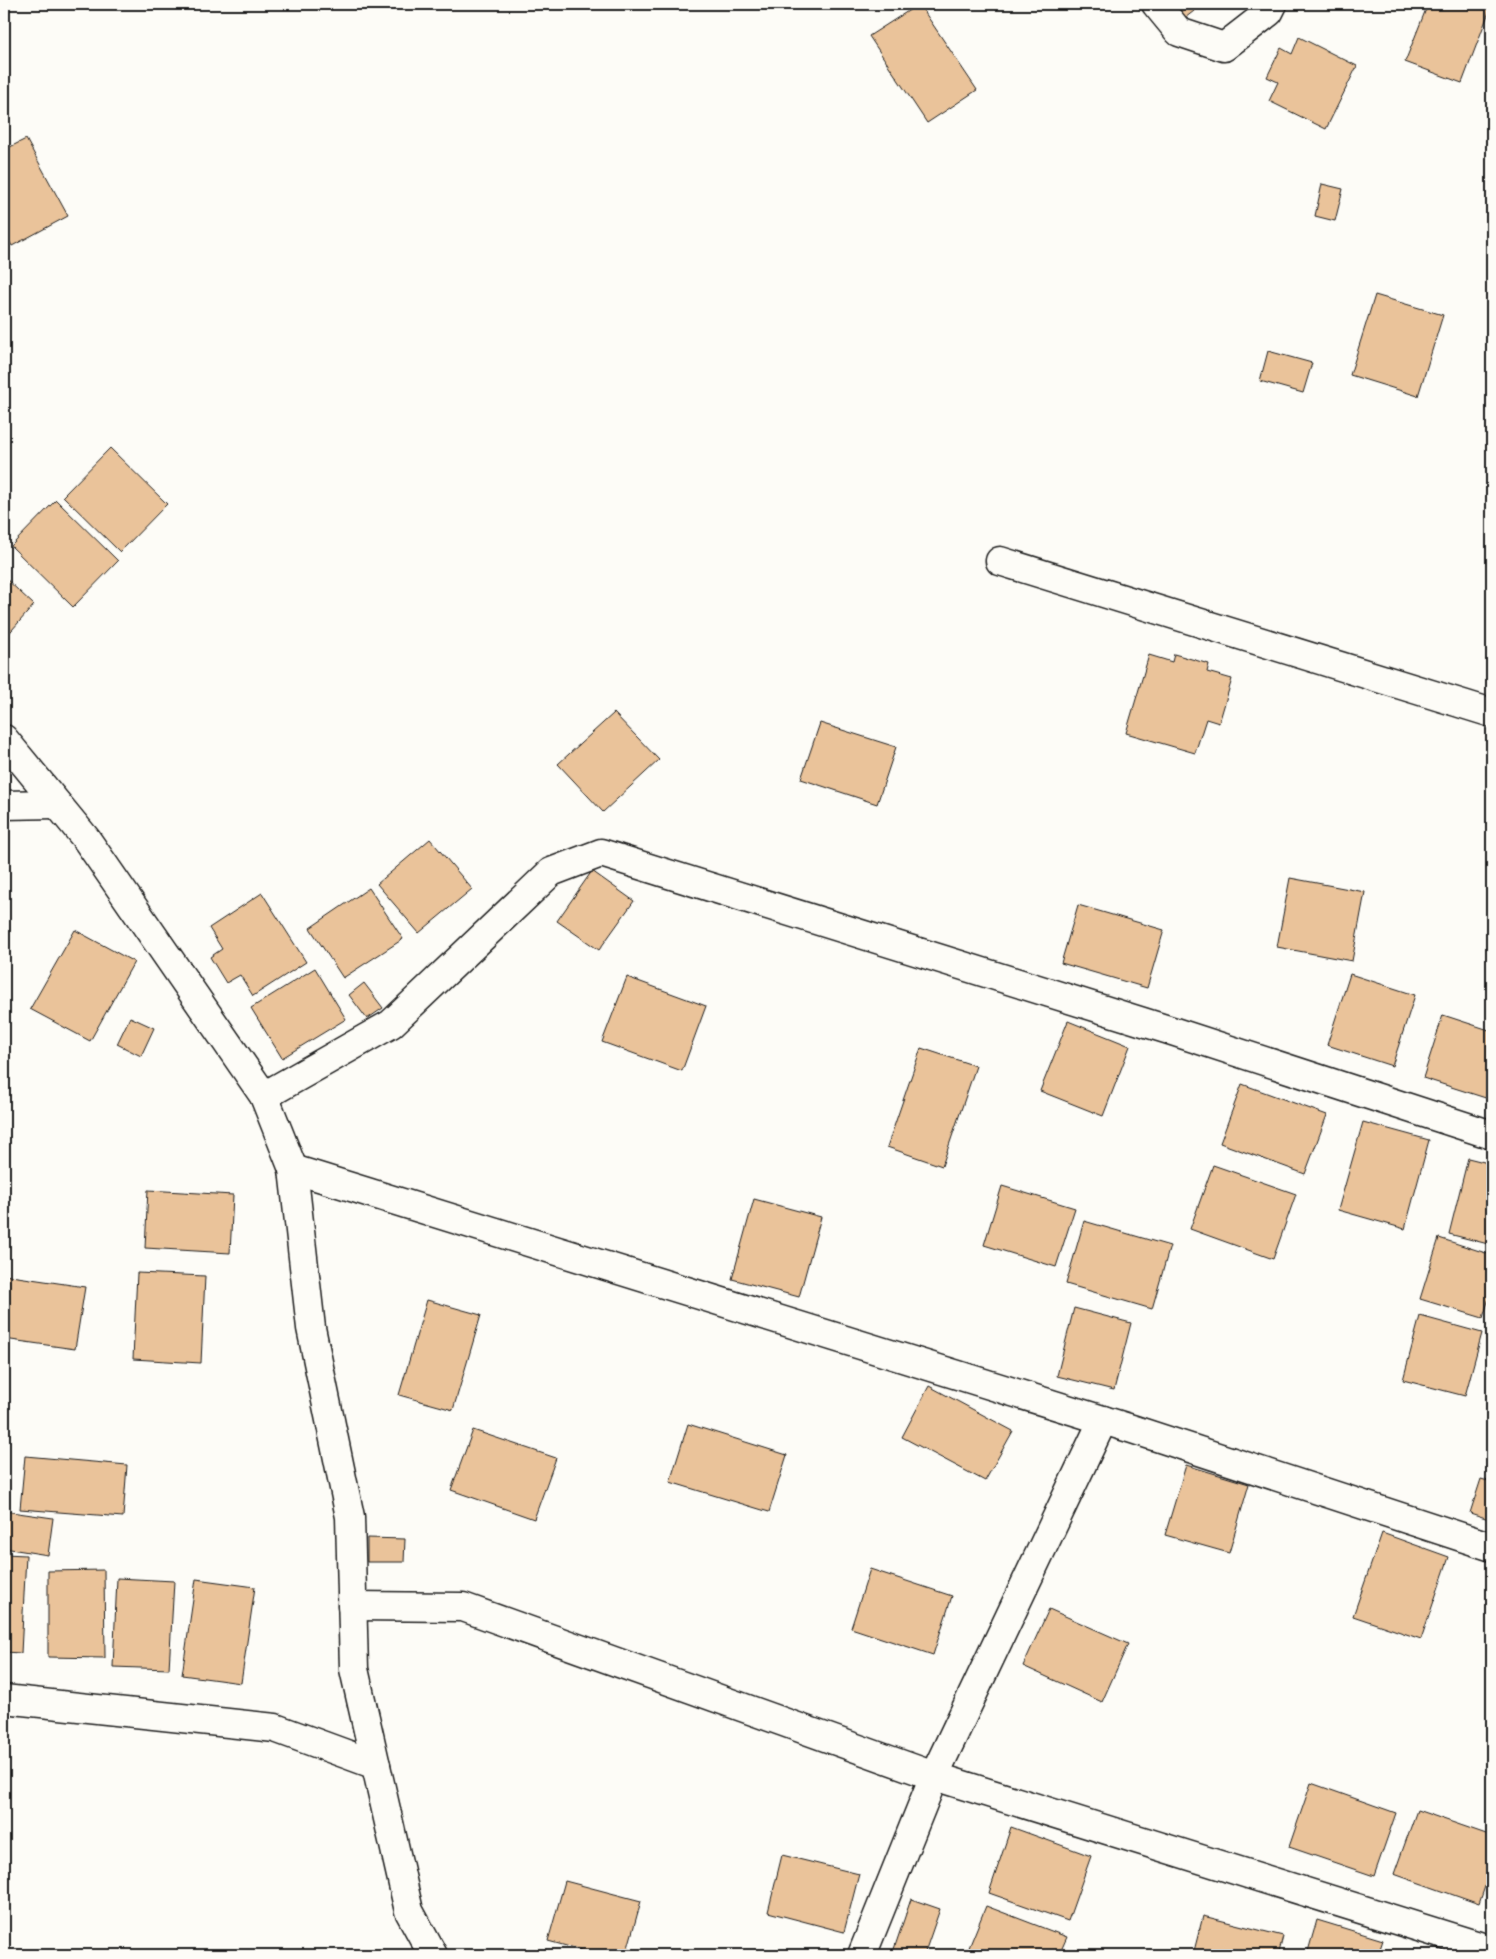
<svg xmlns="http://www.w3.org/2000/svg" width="1496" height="1959" font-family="'Patrick Hand',sans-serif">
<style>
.building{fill:#eac39a;stroke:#1c1c1c}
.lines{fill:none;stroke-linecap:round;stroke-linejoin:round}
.street-casing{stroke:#1c1c1c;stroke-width:31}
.street{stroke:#fdfcf7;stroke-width:28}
</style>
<rect width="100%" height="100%" fill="#fdfcf7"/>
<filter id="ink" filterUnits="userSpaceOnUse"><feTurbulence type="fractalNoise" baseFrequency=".02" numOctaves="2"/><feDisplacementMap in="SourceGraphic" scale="10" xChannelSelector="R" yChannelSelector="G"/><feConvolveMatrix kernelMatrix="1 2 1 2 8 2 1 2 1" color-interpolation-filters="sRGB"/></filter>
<g filter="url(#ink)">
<g class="building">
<polygon points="919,4 977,90 927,123 869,36"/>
<polygon points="1174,4 1203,4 1185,18"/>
<polygon points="1428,4 1492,4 1462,83 1405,62"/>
<polygon points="1299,37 1357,66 1326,129 1269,101 1278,82 1267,77 1281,48 1292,54"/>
<polygon points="26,139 68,216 12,246 4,231 4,150"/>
<polygon points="1322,184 1343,189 1335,221 1315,216"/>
<polygon points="1375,295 1443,315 1418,396 1350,375"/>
<polygon points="1268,351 1312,363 1303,393 1260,381"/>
<polygon points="110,448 167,504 120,552 63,496"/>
<polygon points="56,500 118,561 73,607 11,546"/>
<polygon points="4,577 34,605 4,639"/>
<polygon points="1174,654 1209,664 1207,672 1232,679 1219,723 1206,719 1195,753 1126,733 1149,655 1172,662"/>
<polygon points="614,713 659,760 603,812 558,764"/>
<polygon points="820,723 896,747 877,804 801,779"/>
<polygon points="430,839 472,889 419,933 377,884"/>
<polygon points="592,871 634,901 599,950 557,921"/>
<polygon points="1290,878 1365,892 1352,961 1277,947"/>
<polygon points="369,888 403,939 343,978 310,928"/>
<polygon points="262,893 306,962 253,996 240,975 226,983 210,957 222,949 209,928"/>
<polygon points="1078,905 1164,930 1147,988 1061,963"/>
<polygon points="75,930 134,962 90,1041 30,1009"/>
<polygon points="315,968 346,1019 282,1058 251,1008"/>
<polygon points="1350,974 1415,995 1392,1066 1327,1045"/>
<polygon points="627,977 706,1006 682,1071 602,1042"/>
<polygon points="364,983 383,1008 367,1019 349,995"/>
<polygon points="1443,1015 1492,1031 1492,1100 1423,1078"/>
<polygon points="130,1017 154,1028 141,1056 117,1044"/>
<polygon points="1068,1021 1130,1046 1103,1116 1040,1091"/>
<polygon points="921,1048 976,1066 942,1166 887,1147"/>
<polygon points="1242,1084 1327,1115 1305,1174 1220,1143"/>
<polygon points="1363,1122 1429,1140 1405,1229 1338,1210"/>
<polygon points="1468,1158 1492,1164 1492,1245 1449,1234"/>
<polygon points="1213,1165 1296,1194 1273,1259 1190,1229"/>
<polygon points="1002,1186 1075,1208 1056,1267 984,1245"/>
<polygon points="148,1190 233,1195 230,1253 145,1248"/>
<polygon points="754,1199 821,1217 799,1297 732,1279"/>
<polygon points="1084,1221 1170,1246 1152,1309 1066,1284"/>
<polygon points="1439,1238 1492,1255 1492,1288 1483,1318 1420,1299"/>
<polygon points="137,1273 205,1276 201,1363 133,1359"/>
<polygon points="4,1275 85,1287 75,1349 4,1339"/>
<polygon points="427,1300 481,1315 453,1410 399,1395"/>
<polygon points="1074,1308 1131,1323 1114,1390 1057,1376"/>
<polygon points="1420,1316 1482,1333 1465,1396 1403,1380"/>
<polygon points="929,1386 1013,1431 985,1481 902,1437"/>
<polygon points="688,1424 787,1455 769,1512 670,1482"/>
<polygon points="473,1430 556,1458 534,1519 451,1490"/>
<polygon points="25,1456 127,1465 123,1517 20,1509"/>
<polygon points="1186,1465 1249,1484 1229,1553 1165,1535"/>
<polygon points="1481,1479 1492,1482 1492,1520 1470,1513"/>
<polygon points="4,1511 53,1518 48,1555 4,1548"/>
<polygon points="1382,1533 1449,1557 1421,1639 1353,1616"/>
<polygon points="367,1538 405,1539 404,1562 367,1562"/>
<polygon points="4,1554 26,1555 21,1653 4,1652"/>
<polygon points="870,1569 952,1596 933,1655 851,1628"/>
<polygon points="104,1570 105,1658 48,1657 48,1571"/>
<polygon points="117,1578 174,1581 169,1669 113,1667"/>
<polygon points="196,1579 255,1587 241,1683 182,1675"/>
<polygon points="1049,1609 1128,1644 1102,1702 1023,1666"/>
<polygon points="1311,1783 1396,1813 1374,1876 1289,1847"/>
<polygon points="1417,1810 1492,1836 1492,1866 1479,1904 1394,1874"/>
<polygon points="1011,1827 1091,1856 1068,1921 989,1893"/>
<polygon points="782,1855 859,1874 844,1932 768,1912"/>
<polygon points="565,1881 641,1901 626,1955 600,1955 548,1941"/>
<polygon points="911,1899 940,1909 924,1955 892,1955"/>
<polygon points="986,1906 1067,1937 1059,1955 966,1955"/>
<polygon points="1203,1916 1283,1936 1278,1955 1193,1955"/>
<polygon points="1317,1920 1383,1940 1378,1955 1307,1955"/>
</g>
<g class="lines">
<defs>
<g id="street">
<polyline points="1156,4 1179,32 1224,47 1269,12 1273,4"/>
<polyline points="1000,561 1492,713"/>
<polyline points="4,739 87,840 264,1096 293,1169 311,1328 350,1517 354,1669 409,1911 433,1955"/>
<polyline points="4,805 56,804"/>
<polyline points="264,1096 391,1024 551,872 601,853 1172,1031 1492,1135"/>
<polyline points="293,1169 1132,1429 1492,1547"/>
<polyline points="352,1606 463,1607 934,1776 1492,1950"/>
<polyline points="4,1699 275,1728 376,1765"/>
<polyline points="862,1955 934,1776 1103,1420"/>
</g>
</defs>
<use href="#street" class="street-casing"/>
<use href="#street" class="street"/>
</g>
</g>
<rect width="1496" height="1959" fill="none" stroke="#fdfcf7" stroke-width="20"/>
<rect x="10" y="10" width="1476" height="1939" fill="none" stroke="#1c1c1c" stroke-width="2" filter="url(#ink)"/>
</svg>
